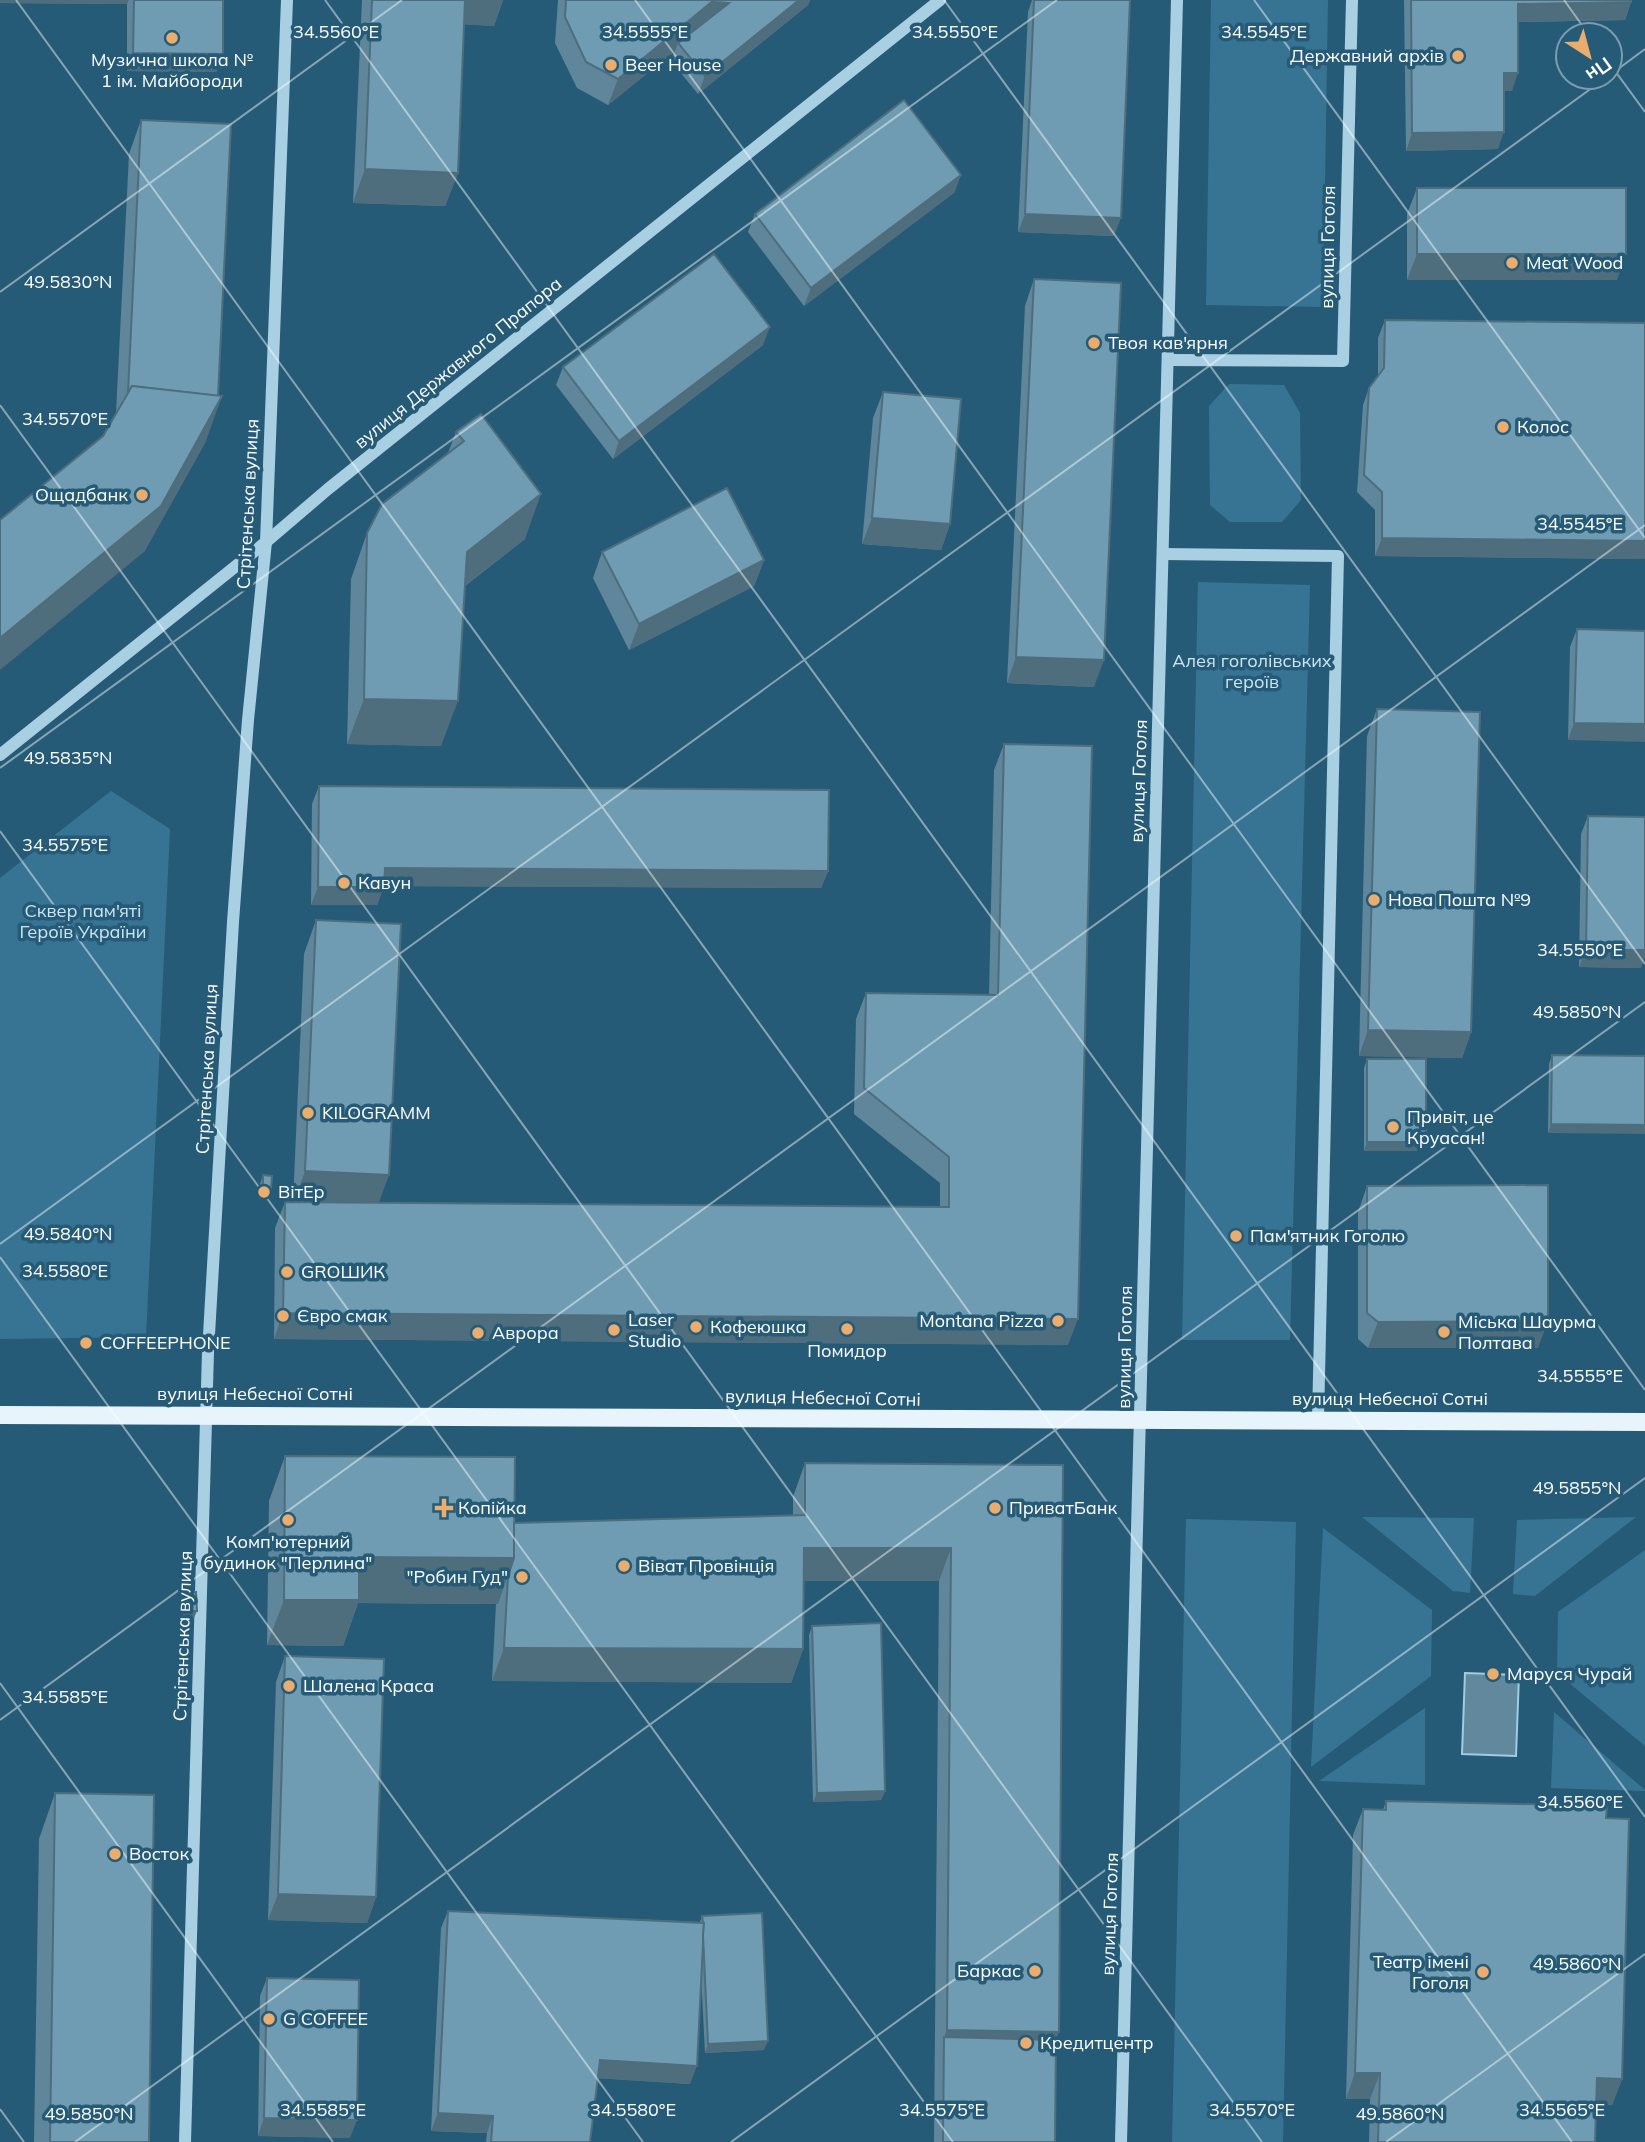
<svg xmlns="http://www.w3.org/2000/svg" width="1645" height="2142" font-family="Mulish,sans-serif">
<style>
.green{fill:#377493}
.water{fill:#62889d;stroke:#9dcde3;stroke-width:2}
.lines{fill:none;stroke-linecap:round;stroke-linejoin:round}
.minor{stroke:#a9cfe3;stroke-width:12}
.major{stroke:#e8f4fc;stroke-width:18}
.wall{fill:#5f869a}
.shaded-wall{fill:#4e6d7d}
.building{fill:#6f9cb3;stroke:#4e6d7d;stroke-width:2}
.ticks{fill:none;stroke:#fff;stroke-width:2;stroke-opacity:0.45}
.poi-dot{fill:#ebad6e;stroke:#265b78;stroke-width:2.5}
.labels{text-anchor:middle;stroke-width:7;stroke-linejoin:round;paint-order:stroke}
.poi-label{font-size:18px;fill:#fff;stroke:#265b78;text-anchor:start}
.street-label{font-size:18px;fill:#fff;stroke:#265b78}
.park-label{font-size:18px;fill:#cbe5f3;stroke:#265b78}
.ticks-label{font-size:18px;text-anchor:middle;fill:#fff;stroke:#265b78;stroke-width:7;stroke-linejoin:round;paint-order:stroke}
</style>
<rect width="100%" height="100%" fill="#265b78"/>
<g class="green">
<polygon points="1211,0 1328,0 1323,307 1206,305"/>
<polygon points="1229,384 1284,385 1300,413 1301,500 1282,522 1230,522 1210,505 1209,406"/>
<polygon points="1198,582 1310,585 1290,1340 1182,1340"/>
<polygon points="111,791 170,829 146,1337 0,1339 0,878"/>
<polygon points="1362,1517 1474,1518 1470,1593 1453,1591"/>
<polygon points="1636,1517 1535,1596 1513,1594 1517,1520"/>
<polygon points="1186,1519 1296,1522 1283,2142 1172,2142"/>
<polygon points="1323,1528 1432,1610 1431,1676 1311,1767"/>
<polygon points="1645,1550 1645,1746 1557,1673 1558,1612"/>
<polygon points="1425,1708 1425,1785 1319,1781"/>
<polygon points="1554,1712 1645,1790 1645,1791 1551,1788"/>
</g>
<polygon class="water" points="1465,1673 1519,1675 1516,1756 1462,1754"/>
<g class="lines">
<g class="minor">
<polyline points="1168,360 1343,361 1352,0"/>
<polyline points="1163,554 1338,556 1318,1419"/>
<polyline points="0,755 266,542 328,489 940,0"/>
<polyline points="185,2142 208,1352 233,922 248,720 266,542 287,0"/>
<polyline points="1121,2142 1177,0"/>
</g>
<polyline class="major" points="0,1415 1645,1422"/>
</g>
<g class="wall">
<polygon points="0,0 223,0 223,54 216,72 127,71 127,4 0,3"/>
<polygon points="362,0 503,0 494,26 464,24 458,173 445,206 353,203"/>
<polygon points="558,0 810,0 808,5 698,94 671,61 675,51 608,105 577,88 555,43"/>
<polygon points="1032,0 1034,0 1114,236 1018,232 1028,12"/>
<polygon points="1404,0 1631,0 1631,2 1625,20 1518,22 1512,91 1504,91 1498,149 1406,151"/>
<polygon points="141,120 206,441 144,552 103,436 116,413 129,154"/>
<polygon points="1417,188 1617,280 1407,280 1407,214"/>
<polygon points="955,192 804,306 748,232 755,214"/>
<polygon points="1034,279 1094,687 1007,683 1025,306"/>
<polygon points="1385,320 1645,323 1645,559 1375,556 1375,510 1357,492 1363,405 1369,388 1378,377 1378,338"/>
<polygon points="763,345 613,459 556,385 563,367"/>
<polygon points="883,392 950,524 941,550 862,544 873,418"/>
<polygon points="481,414 525,539 465,586 441,746 347,744 351,579 367,533 448,453 456,432"/>
<polygon points="602,552 764,560 754,586 629,650 593,578"/>
<polygon points="1577,629 1645,631 1568,740 1570,647"/>
<polygon points="1377,709 1471,1032 1462,1058 1359,1056 1367,736"/>
<polygon points="1004,744 1068,1345 274,1339 275,1228 285,1202 293,1202 304,954 316,920 379,1203 940,1207 940,1183 854,1114 856,1019 866,993 989,995 994,770"/>
<polygon points="319,786 828,871 821,888 384,886 377,905 311,905 312,804"/>
<polygon points="1588,816 1641,968 1579,967 1581,834"/>
<polygon points="1552,1055 1645,1056 1548,1133 1549,1064"/>
<polygon points="1367,1059 1423,1151 1364,1151 1364,1068"/>
<polygon points="263,1175 268,1199 259,1199 260,1184"/>
<polygon points="1367,1186 1538,1348 1368,1348 1358,1339 1358,1212"/>
<polygon points="285,1456 514,1523 793,1515 793,1497 805,1463 1063,1465 1055,2142 934,2142 939,1581 804,1581 803,1649 791,1683 492,1681 496,1604 358,1603 343,1646 267,1645 269,1501"/>
<polygon points="186,1592 193,1620 183,1620 183,1601"/>
<polygon points="812,1626 885,1791 881,1800 813,1802 809,1635"/>
<polygon points="285,1656 376,1897 367,1923 268,1920 276,1682"/>
<polygon points="55,1793 149,2142 34,2142 39,1839"/>
<polygon points="1386,1801 1606,1818 1622,2079 1612,2105 1596,2105 1595,2142 1369,2142 1370,2099 1346,2099 1353,1835 1363,1809 1383,1810"/>
<polygon points="448,1911 700,1922 702,1916 764,2050 705,2053 701,1974 690,2084 598,2078 590,2142 486,2142 487,2133 431,2131 441,1928"/>
<polygon points="267,1978 350,2138 258,2136 260,1996"/>
</g>
<g class="shaded-wall">
<polygon points="0,0 129,0 127,4 0,3"/>
<polygon points="462,0 503,0 494,26 453,24"/>
<polygon points="690,0 729,3 678,43 675,51 608,105 618,79"/>
<polygon points="799,0 810,0 808,5 698,94 705,76"/>
<polygon points="1631,2 1625,20 1512,22 1518,4"/>
<polygon points="133,53 223,54 216,72 127,71"/>
<polygon points="1504,73 1518,73 1512,91 1497,91"/>
<polygon points="1504,132 1498,149 1406,151 1412,133"/>
<polygon points="365,169 458,173 445,206 353,203"/>
<polygon points="961,175 955,192 804,306 811,288"/>
<polygon points="1025,214 1121,218 1114,236 1018,232"/>
<polygon points="1417,254 1626,254 1617,280 1407,280"/>
<polygon points="770,327 763,345 613,459 619,441"/>
<polygon points="222,396 206,441 144,552 0,670 0,638"/>
<polygon points="541,494 525,539 450,597 467,552"/>
<polygon points="872,518 950,524 941,550 862,544"/>
<polygon points="1382,538 1645,541 1645,559 1375,556"/>
<polygon points="764,560 754,586 629,650 639,624"/>
<polygon points="1016,657 1104,660 1094,687 1007,683"/>
<polygon points="364,699 458,701 441,746 347,744"/>
<polygon points="1574,723 1645,724 1645,742 1568,740"/>
<polygon points="385,868 828,871 821,888 378,886"/>
<polygon points="318,887 384,887 377,905 311,905"/>
<polygon points="1586,950 1645,950 1645,957 1641,968 1579,967"/>
<polygon points="1368,1030 1471,1032 1462,1058 1359,1056"/>
<polygon points="1551,1124 1645,1125 1645,1134 1548,1133"/>
<polygon points="1367,1142 1426,1142 1423,1151 1364,1151"/>
<polygon points="305,1171 389,1175 377,1208 293,1205"/>
<polygon points="263,1190 271,1190 268,1199 259,1199"/>
<polygon points="283,1313 1078,1319 1068,1345 274,1339"/>
<polygon points="1548,1321 1538,1348 1368,1348 1378,1322"/>
<polygon points="804,1548 951,1548 939,1581 792,1581"/>
<polygon points="359,1557 514,1558 498,1604 358,1603 343,1646 267,1645 284,1600"/>
<polygon points="186,1611 197,1611 193,1620 183,1620"/>
<polygon points="504,1648 803,1649 791,1683 492,1681"/>
<polygon points="885,1791 881,1800 813,1802 817,1793"/>
<polygon points="278,1894 376,1897 367,1923 268,1920"/>
<polygon points="947,2030 1059,2032 1047,2066 944,2037"/>
<polygon points="768,2041 764,2050 705,2053 708,2044"/>
<polygon points="600,2060 697,2066 690,2084 593,2078"/>
<polygon points="1355,2073 1380,2073 1370,2099 1346,2099"/>
<polygon points="1597,2078 1622,2079 1612,2105 1587,2104"/>
<polygon points="438,2113 493,2116 487,2133 431,2131"/>
<polygon points="264,2118 357,2120 350,2138 258,2136"/>
</g>
<g class="building">
<polygon points="134,0 223,0 223,54 133,53"/>
<polygon points="372,0 465,0 458,173 365,169"/>
<polygon points="566,0 714,0 618,79 586,62 565,17"/>
<polygon points="709,0 799,0 705,76 678,43 729,3 714,2 714,0"/>
<polygon points="1034,0 1130,0 1121,218 1025,214"/>
<polygon points="1411,0 1631,0 1631,2 1518,4 1518,73 1504,73 1504,132 1412,133"/>
<polygon points="904,100 961,175 811,288 755,214"/>
<polygon points="141,120 231,124 218,396 132,386 128,393"/>
<rect x="1417" y="188" width="209" height="66"/>
<polygon points="714,254 770,327 619,441 563,367"/>
<polygon points="1034,279 1121,283 1104,660 1016,657"/>
<polygon points="1385,320 1645,323 1645,541 1382,538 1382,492 1364,475 1369,388 1384,368"/>
<polygon points="132,386 222,396 161,506 0,638 0,520 103,436"/>
<polygon points="883,392 961,399 950,524 872,518"/>
<polygon points="481,414 541,494 467,552 458,701 364,699 367,533 382,504 464,441 456,432"/>
<polygon points="727,488 764,560 639,624 602,552"/>
<polygon points="1577,629 1645,631 1645,724 1574,723"/>
<polygon points="1377,709 1480,712 1471,1032 1368,1030"/>
<polygon points="1004,744 1092,746 1078,1319 283,1313 285,1202 949,1207 949,1157 864,1088 866,993 998,995"/>
<polygon points="319,786 829,790 828,871 385,868 384,887 318,887"/>
<polygon points="1588,816 1645,817 1645,950 1586,950"/>
<polygon points="316,920 401,924 389,1175 305,1171"/>
<polygon points="1552,1055 1645,1056 1645,1125 1551,1124"/>
<rect x="1367" y="1059" width="59" height="83"/>
<polygon points="263,1175 272,1176 271,1190 263,1190"/>
<polygon points="1548,1185 1548,1321 1378,1322 1367,1313 1367,1186"/>
<polygon points="285,1456 515,1457 514,1558 359,1557 359,1600 284,1600"/>
<polygon points="805,1463 1063,1465 1059,2032 947,2030 951,1548 804,1548 803,1649 504,1648 508,1576 514,1558 514,1523 805,1515"/>
<polygon points="186,1592 196,1592 197,1611 186,1611"/>
<polygon points="881,1623 885,1791 817,1793 812,1626"/>
<polygon points="285,1656 384,1659 376,1897 278,1894"/>
<polygon points="55,1793 154,1795 149,2142 50,2142"/>
<polygon points="1386,1801 1607,1806 1606,1818 1629,1819 1622,2079 1597,2078 1595,2142 1378,2142 1380,2073 1355,2073 1363,1809 1386,1810"/>
<polygon points="448,1911 704,1923 697,2066 600,2060 590,2142 491,2142 493,2116 438,2113"/>
<polygon points="762,1913 768,2041 708,2044 703,1935 704,1923 703,1923 702,1916"/>
<polygon points="267,1978 359,1980 357,2120 264,2118"/>
<polygon points="944,2037 1056,2040 1055,2142 943,2142"/>
</g>
<path class="ticks" d="M16 0 1572 2142M325 0 1645 1817M635 0 1645 1390M944 0 1645 964M1254 0 1645 538M1564 0 1589 35M1610 64 1645 112M1610 75 1645 49M0 292 402 0M0 405 1262 2142M0 768 1057 0M0 831 953 2142M0 1244 1607 77M0 1257 643 2142M0 1683 333 2142M0 1720 1645 525M0 2109 24 2142M75 2142 1645 1002M731 2142 1645 1478M1386 2142 1645 1954"/>
<g class="poi-dot">
<circle cx="172" cy="38" r="7"/>
<circle cx="1458" cy="56" r="7"/>
<circle cx="611" cy="65" r="7"/>
<circle cx="1512" cy="263" r="7"/>
<circle cx="1094" cy="343" r="7"/>
<circle cx="1503" cy="427" r="7"/>
<circle cx="142" cy="495" r="7"/>
<circle cx="344" cy="883" r="7"/>
<circle cx="1374" cy="900" r="7"/>
<circle cx="308" cy="1113" r="7"/>
<circle cx="1393" cy="1127" r="7"/>
<circle cx="264" cy="1192" r="7"/>
<circle cx="1236" cy="1236" r="7"/>
<circle cx="287" cy="1272" r="7"/>
<circle cx="283" cy="1316" r="7"/>
<circle cx="1058" cy="1321" r="7"/>
<circle cx="696" cy="1327" r="7"/>
<circle cx="847" cy="1329" r="7"/>
<circle cx="614" cy="1330" r="7"/>
<circle cx="1444" cy="1332" r="7"/>
<circle cx="478" cy="1333" r="7"/>
<circle cx="86" cy="1343" r="7"/>
<path d="M440.5 1497.5h7v7h7v7h-7v7h-7v-7h-7v-7h7z"/>
<circle cx="995" cy="1508" r="7"/>
<circle cx="288" cy="1520" r="7"/>
<circle cx="624" cy="1566" r="7"/>
<circle cx="522" cy="1577" r="7"/>
<circle cx="1493" cy="1674" r="7"/>
<circle cx="289" cy="1686" r="7"/>
<circle cx="115" cy="1854" r="7"/>
<circle cx="1035" cy="1971" r="7"/>
<circle cx="1483" cy="1972" r="7"/>
<circle cx="269" cy="2019" r="7"/>
<circle cx="1026" cy="2043" r="7"/>
</g>
<g class="labels">
<g class="poi-label">
<text x="1444" y="62" text-anchor="end">Державний архів</text>
<text x="172" y="66" text-anchor="middle">Музична школа №<tspan x="172" dy="21">1 ім. Майбороди</tspan></text>
<text x="625" y="71">Beer House</text>
<text x="1526" y="269">Meat Wood</text>
<text x="1108" y="349">Твоя кав'ярня</text>
<text x="1517" y="433">Колос</text>
<text x="128" y="501" text-anchor="end">Ощадбанк</text>
<text x="358" y="889">Кавун</text>
<text x="1388" y="906">Нова Пошта №9</text>
<text x="322" y="1119">KILOGRAMM</text>
<text x="1407" y="1123">Привіт, це<tspan x="1407" dy="21">Круасан!</tspan></text>
<text x="278" y="1198">ВітЕр</text>
<text x="1250" y="1242">Пам'ятник Гоголю</text>
<text x="301" y="1278">GROШИК</text>
<text x="297" y="1322">Євро смак</text>
<text x="628" y="1326">Laser<tspan x="628" dy="21">Studio</tspan></text>
<text x="1044" y="1327" text-anchor="end">Montana Pizza</text>
<text x="1458" y="1328">Міська Шаурма<tspan x="1458" dy="21">Полтава</tspan></text>
<text x="710" y="1333">Кофеюшка</text>
<text x="492" y="1339">Аврора</text>
<text x="100" y="1349">COFFEEPHONE</text>
<text x="847" y="1357" text-anchor="middle">Помидор</text>
<text x="458" y="1514">Копійка</text>
<text x="1009" y="1514">ПриватБанк</text>
<text x="288" y="1548" text-anchor="middle">Комп'ютерний<tspan x="288" dy="21">будинок "Перлина"</tspan></text>
<text x="638" y="1572">Віват Провінція</text>
<text x="508" y="1583" text-anchor="end">"Робин Гуд"</text>
<text x="1507" y="1680">Маруся Чурай</text>
<text x="303" y="1692">Шалена Краса</text>
<text x="129" y="1860">Восток</text>
<text x="1469" y="1968" text-anchor="end">Театр імені<tspan x="1469" dy="21">Гоголя</tspan></text>
<text x="1021" y="1977" text-anchor="end">Баркас</text>
<text x="283" y="2025">G COFFEE</text>
<text x="1040" y="2049">Кредитцентр</text>
</g>
<g class="street-label">
<text transform="translate(1328 247) rotate(-89)" y="6">вулиця Гоголя</text>
<text transform="translate(458 363) rotate(-39)" y="6">вулиця Державного Прапора</text>
<text transform="translate(248 504) rotate(-87)" y="6">Стрітенська вулиця</text>
<text transform="translate(1139 781) rotate(-88)" y="6">вулиця Гоголя</text>
<text transform="translate(207 1069) rotate(-87)" y="6">Стрітенська вулиця</text>
<text transform="translate(1125 1347) rotate(-89)" y="6">вулиця Гоголя</text>
<text x="255" y="1400">вулиця Небесної Сотні</text>
<text transform="translate(823 1398) rotate(1)" y="6">вулиця Небесної Сотні</text>
<text x="1390" y="1405">вулиця Небесної Сотні</text>
<text transform="translate(183 1636) rotate(-88)" y="6">Стрітенська вулиця</text>
<text transform="translate(1110 1914) rotate(-88)" y="6">вулиця Гоголя</text>
</g>
<g class="park-label">
<text x="1252" y="667">Алея гоголівських<tspan x="1252" dy="21">героїв</tspan></text>
<text x="83" y="917">Сквер пам'яті<tspan x="83" dy="21">Героїв України</tspan></text>
</g>
</g>
<g class="ticks-label">
<text x="336" y="38">34.5560°E</text>
<text x="645" y="38">34.5555°E</text>
<text x="955" y="38">34.5550°E</text>
<text x="1264" y="38">34.5545°E</text>
<text x="68" y="288">49.5830°N</text>
<text x="65" y="425">34.5570°E</text>
<text x="1580" y="530">34.5545°E</text>
<text x="68" y="764">49.5835°N</text>
<text x="65" y="851">34.5575°E</text>
<text x="1580" y="956">34.5550°E</text>
<text x="1577" y="1018">49.5850°N</text>
<text x="68" y="1240">49.5840°N</text>
<text x="65" y="1277">34.5580°E</text>
<text x="1580" y="1382">34.5555°E</text>
<text x="1577" y="1494">49.5855°N</text>
<text x="65" y="1703">34.5585°E</text>
<text x="1580" y="1808">34.5560°E</text>
<text x="1577" y="1970">49.5860°N</text>
<text x="323" y="2116">34.5585°E</text>
<text x="633" y="2116">34.5580°E</text>
<text x="942" y="2116">34.5575°E</text>
<text x="1252" y="2116">34.5570°E</text>
<text x="1562" y="2116">34.5565°E</text>
<text x="89" y="2120">49.5850°N</text>
<text x="1400" y="2120">49.5860°N</text>
</g>
<g transform="translate(1589 56) rotate(144)"><circle r="33" fill="#265b78" stroke="#7d9dae" stroke-width="2"/>
<path d="M0-5L12 26L0 18L-12 26Z" fill="#ebad6e"/>
<text y="-10" font-size="19" font-weight="bold" text-anchor="middle" fill="#ffffff">Пн</text>
</g>
</svg>
